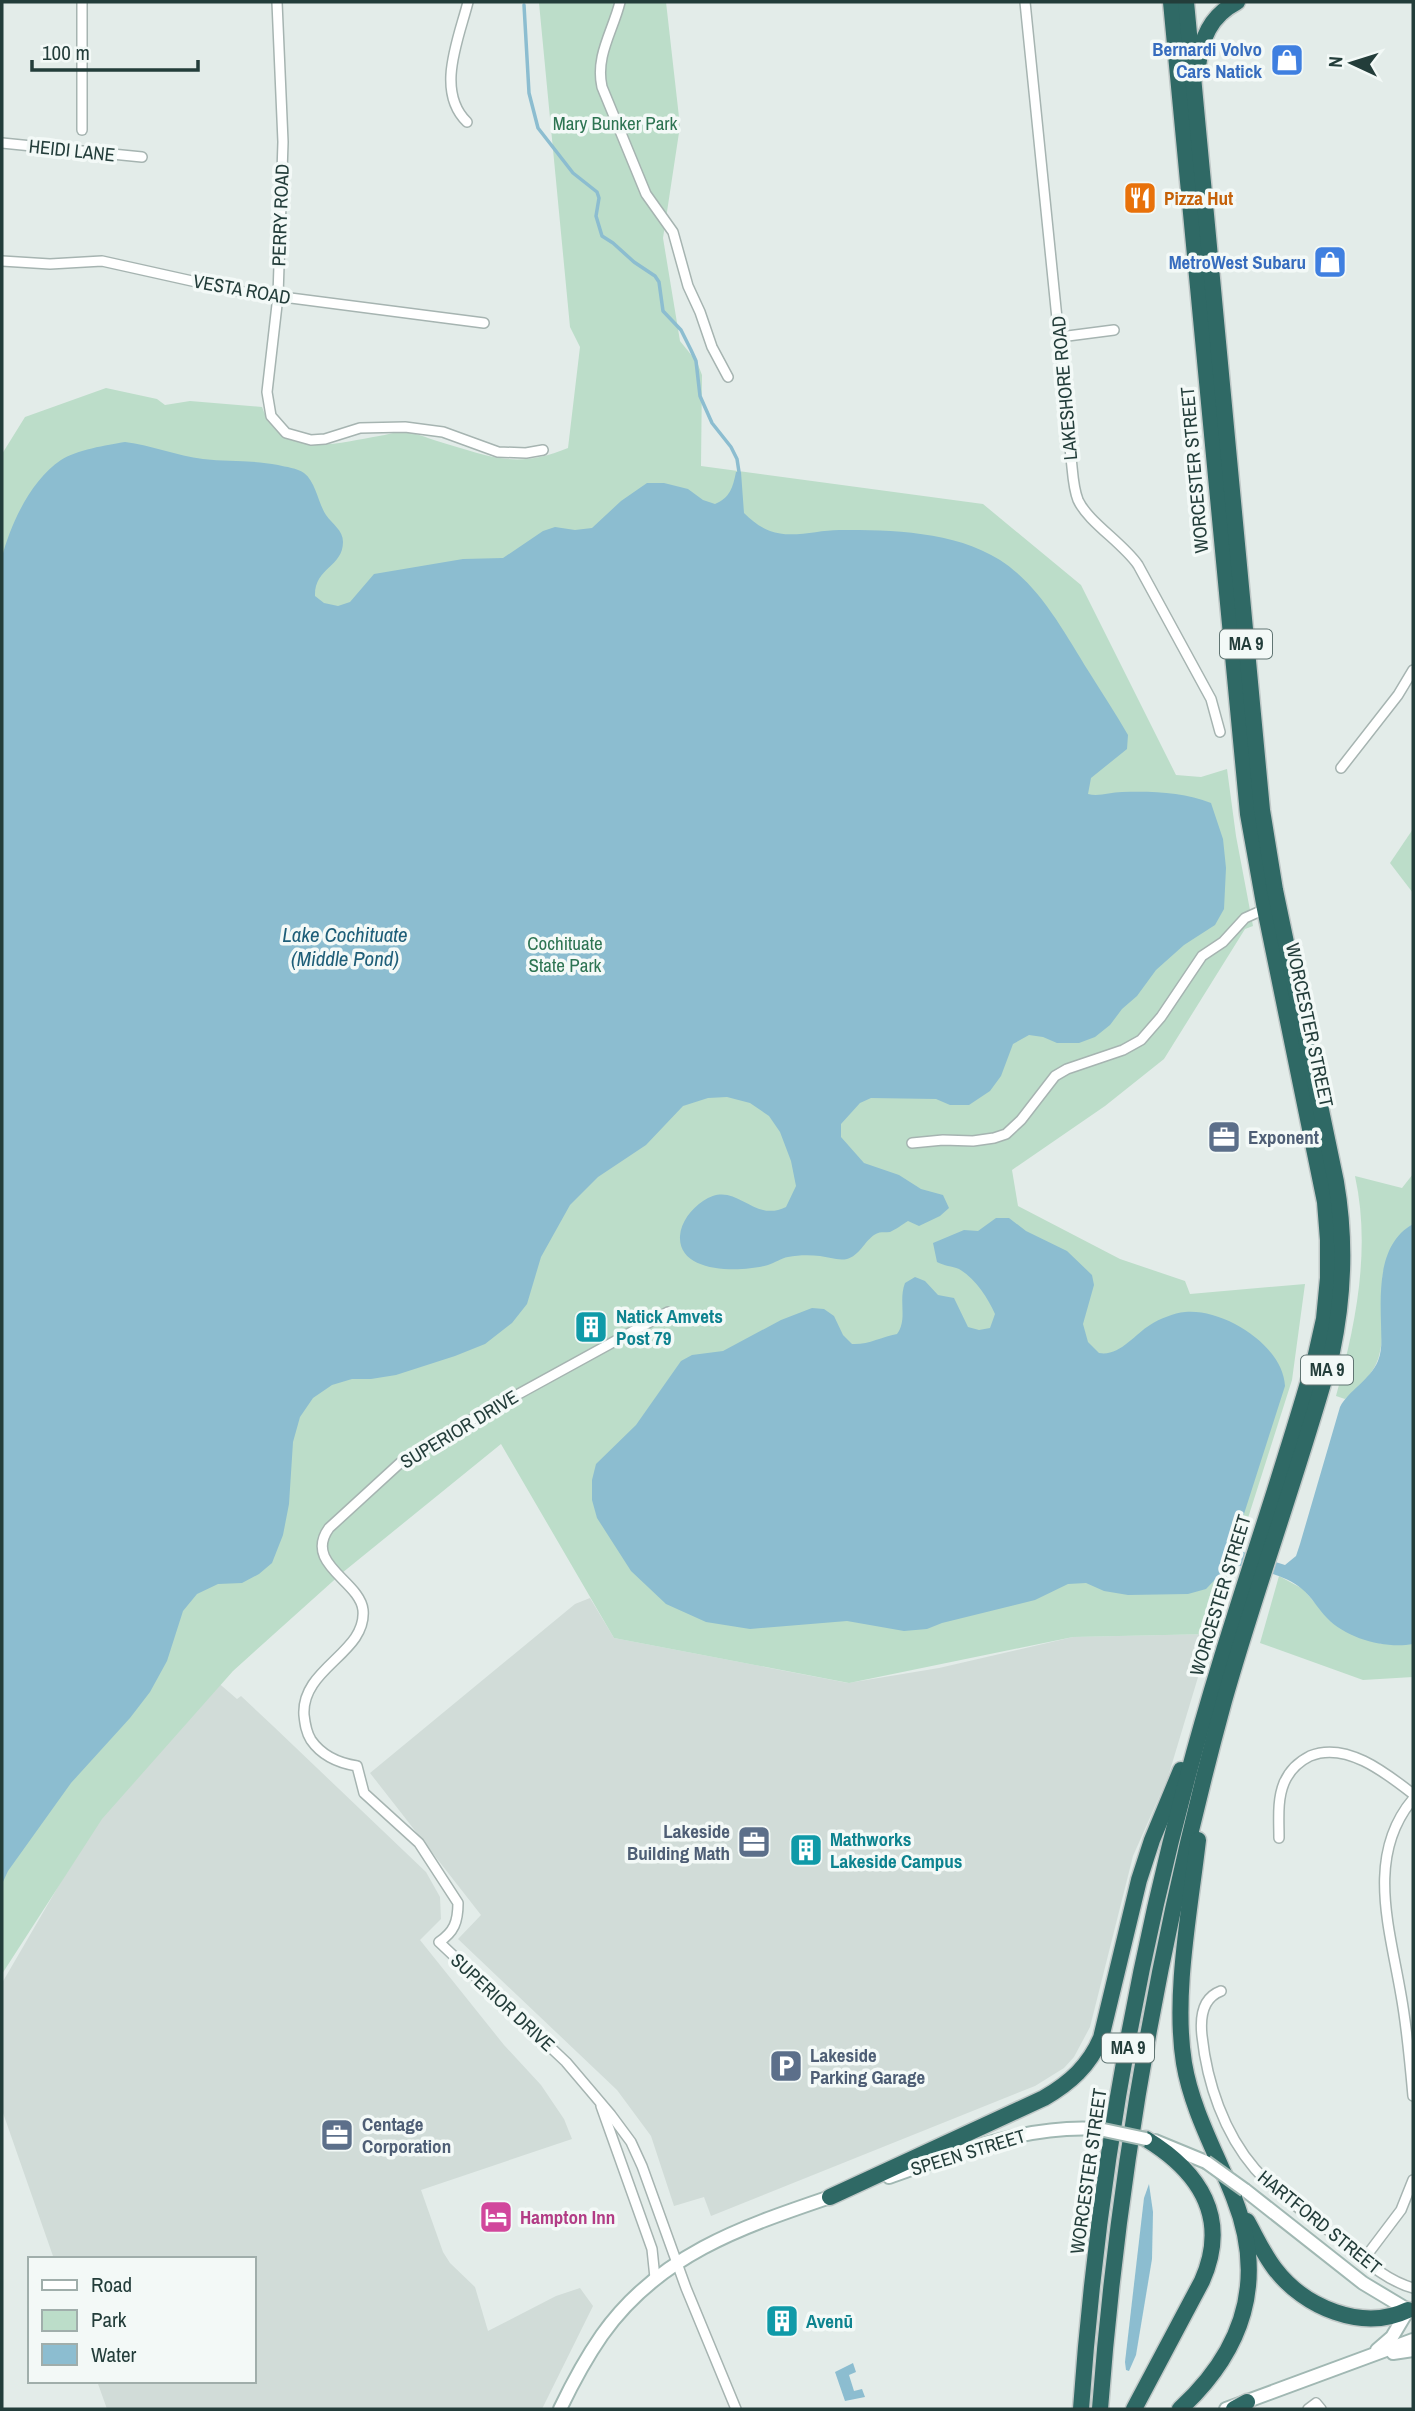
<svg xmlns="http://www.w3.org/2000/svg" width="1415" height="2411" font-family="'Archivo Narrow',sans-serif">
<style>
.built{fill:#d1dcd8}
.green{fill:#bcddc9}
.water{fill:#8cbdd0}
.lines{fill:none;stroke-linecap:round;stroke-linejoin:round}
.stream{stroke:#8cbdd0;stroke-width:3.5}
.street-casing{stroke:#a6b4b1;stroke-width:12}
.secondary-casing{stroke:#a1b8b3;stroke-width:16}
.highway-casing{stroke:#c1c9c8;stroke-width:19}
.street{stroke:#fff;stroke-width:9}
.secondary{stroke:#fff;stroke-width:12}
.highway{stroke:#2f6965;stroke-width:16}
.secondary-bridge-casing{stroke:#a1b8b3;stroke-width:16;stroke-linecap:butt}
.secondary-bridge{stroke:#fff;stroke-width:12}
.labels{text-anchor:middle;stroke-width:7;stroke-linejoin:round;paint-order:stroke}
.shield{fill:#f3f9f7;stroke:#617573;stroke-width:2}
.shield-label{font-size:18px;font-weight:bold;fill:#233d3a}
.shop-label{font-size:19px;font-weight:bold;fill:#366cbe;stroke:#f3f9f7;text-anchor:end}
.park-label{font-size:19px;fill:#2d7452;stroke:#f3f9f7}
.street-label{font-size:19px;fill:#233d3a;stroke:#f3f9f7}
.food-label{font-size:19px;font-weight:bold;fill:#c56008;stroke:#f3f9f7;text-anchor:start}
.service-label{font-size:19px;font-weight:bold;fill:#4e5e75;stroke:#f3f9f7;text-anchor:start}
.culture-label{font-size:19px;font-weight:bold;fill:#0d838f;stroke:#f3f9f7;text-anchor:start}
.hotel-label{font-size:19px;font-weight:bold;fill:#b23c85;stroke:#f3f9f7;text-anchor:start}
.water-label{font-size:21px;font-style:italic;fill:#1e5e78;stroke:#f3f9f7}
</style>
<rect width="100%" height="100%" fill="#e3ece9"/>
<g class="built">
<polygon points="590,1598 614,1638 848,1683 939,1668 1073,1637 1211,1634 1168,1777 1133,1856 1090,2027 1074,2057 1064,2068 1035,2086 711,2216 704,2197 674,2206 651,2136 617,2090 458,1939 481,1915 370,1773 575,1604"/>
<polygon points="215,1680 237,1699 241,1696 273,1726 426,1872 440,1897 441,1919 420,1940 504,2045 541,2085 564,2119 572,2139 421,2190 443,2252 450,2263 475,2287 488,2331 556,2296 580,2288 593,2306 542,2409 107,2409 97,2381 254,2381 254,2259 54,2259 2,2110 2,1983 87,1837 141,1763"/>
</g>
<g class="green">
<path d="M551 2H666L680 126 663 238 680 341 697 362 702 375 701 466 983 504 1081 585 1176 775 1201 777 1227 769 1236 836 1253 926 1245 929 1164 1059 1105 1106 1012 1170 1018 1206 1120 1259 1185 1281 1190 1294 1305 1284 1292 1380 1211 1634 1073 1637 849 1683 614 1638 501 1444 342 1573 233 1671 102 1819 2 1974V454L25 417 106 388 157 399 165 405 190 401 262 407C281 461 337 443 379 436 387 435 398 431 406 432 416 433 427 438 437 441 489 456 515 470 568 448L580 347 570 327 539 3Z"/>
<polygon points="1413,829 1413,893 1390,863"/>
<path d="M1413 1174V1224C1402 1231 1398 1237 1392 1248 1372 1285 1389 1320 1379 1356 1375 1372 1358 1390 1345 1399L1336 1396C1356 1324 1371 1249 1355 1176L1402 1188Z"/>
<polygon points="1279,1576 1303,1589 1315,1603 1381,1644 1413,1644 1413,1677 1363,1680 1260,1643"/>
</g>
<g class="water">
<path d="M125 442C151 445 177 456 203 459 228 462 253 460 278 465 286 467 297 468 304 473 316 482 318 503 326 515 332 524 343 530 343 542 343 567 314 568 315 596L324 603 338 606 350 602 374 574 463 559 503 558 543 531 555 527 575 530 592 528 621 501 647 483H664L688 489 703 500 715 504C730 498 733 487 736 472H741L744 513C752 521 760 527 770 531 791 539 818 530 839 530 892 530 954 531 1000 560 1040 586 1064 632 1089 672 1102 693 1116 714 1128 735L1127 749 1091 778 1088 794C1099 797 1110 792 1122 792 1151 791 1184 792 1211 803L1223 839 1226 868 1224 909 1215 925 1184 945 1156 970 1137 996 1122 1009 1110 1025 1095 1037 1079 1043H1057L1043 1037 1029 1035 1013 1044 1001 1076 990 1091 969 1105H950L936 1099 871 1098 860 1103 841 1124V1137L864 1163 899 1175 921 1189 943 1195 949 1208 940 1216 919 1226 908 1221C903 1224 895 1230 890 1232 884 1233 880 1231 874 1235 865 1241 859 1256 847 1259 838 1261 829 1257 820 1256 810 1255 798 1255 788 1257 781 1258 775 1263 768 1265 744 1272 678 1275 680 1236 681 1222 691 1209 703 1201 736 1178 752 1224 786 1207L796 1186 791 1161 780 1132 769 1116 750 1103 727 1097 708 1098 683 1106 646 1145 598 1177 570 1205 541 1257 527 1304 512 1323 485 1344 455 1356 396 1375 371 1379H352L332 1385 313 1398 300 1417 293 1442 289 1504 283 1535 272 1563 259 1574 242 1583 218 1584 197 1594 183 1611 167 1661 150 1692 130 1718 71 1783 8 1871 2 1884V557C11 523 31 480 61 460 76 450 107 445 125 442Z"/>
<path d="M996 1218H1009L1026 1231 1067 1251 1092 1275 1094 1285 1083 1324 1088 1342 1099 1353C1119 1357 1135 1334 1150 1325 1159 1319 1174 1313 1185 1312 1223 1308 1283 1345 1285 1386L1235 1542 1240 1551 1285 1565 1296 1556 1300 1544 1340 1407C1348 1391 1370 1380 1378 1361 1383 1349 1381 1335 1381 1323 1380 1288 1379 1243 1413 1224V1644C1386 1649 1347 1639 1327 1618 1318 1609 1312 1597 1302 1589 1283 1573 1254 1569 1230 1564L1206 1589 1188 1594 1128 1595 1104 1591 1086 1583 1068 1584 1035 1600 942 1623 927 1629 904 1631 847 1621 750 1629 706 1622 666 1604 631 1571 597 1518 592 1500V1480L596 1464 636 1425 681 1361 692 1355 723 1351 781 1320 812 1308 824 1309 834 1316 843 1335 852 1344C868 1345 881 1337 897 1334 908 1319 898 1301 905 1283L915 1277 925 1281 938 1295 954 1298 968 1327 979 1330 990 1328 995 1314C988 1298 975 1278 959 1269 952 1266 944 1266 937 1262L933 1243 964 1230 978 1231Z"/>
<polygon points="1149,2184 1153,2212 1152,2259 1136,2355 1129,2371 1126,2370 1125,2362 1144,2198"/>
<polygon points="853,2363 856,2372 849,2375 854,2391 862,2389 865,2397 845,2401 835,2372"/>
</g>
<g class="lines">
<polyline class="stream" points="524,5 529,93 538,128 573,173 597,192 599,198 596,216 602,236 613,243 634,262 655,276 659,282 663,311 681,330 691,350 696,361 700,396 712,423 731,447 737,459 739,472"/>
<defs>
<g id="street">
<polyline points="82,2 82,130"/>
<polyline points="277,2 283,142 278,296 267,392 271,416 286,433 311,440 325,439 360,428 405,427 443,432 498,452 526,453 543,450"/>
<path d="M620 2C613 31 595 56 602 87L646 194 673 232 688 286 700 312 712 347 728 377"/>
<path d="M1025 2 1072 467C1073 478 1074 490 1078 500 1088 522 1123 543 1138 565L1211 699 1220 732"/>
<path d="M467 122C435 91 459 38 468 2"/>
<polyline points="2,143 142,157"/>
<polyline points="2,261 50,264 102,261 237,291 484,323"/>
<polyline points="1060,337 1114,330"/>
<polyline points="1341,768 1398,695 1413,670"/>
<polyline points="912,1143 943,1140 973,1141 994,1138 1006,1134 1021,1120 1055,1076 1067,1069 1123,1050 1141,1040 1161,1017 1202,956 1223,942 1245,918 1265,909"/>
<path d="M668 1312 431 1442 400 1463 329 1528C303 1564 360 1581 363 1610 367 1653 301 1668 304 1715 305 1724 306 1732 311 1740 322 1756 338 1763 357 1766L364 1793 419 1843 458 1903C458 1922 454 1932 439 1942L566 2062 611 2115 631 2142 642 2166 686 2288 736 2409"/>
<path d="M1413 1799C1365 1856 1390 1929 1401 1995 1407 2028 1410 2062 1413 2096"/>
<path d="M1279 1838C1279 1820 1277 1800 1284 1783 1289 1771 1298 1762 1310 1756 1346 1741 1386 1773 1413 1794"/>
<path d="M1221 1991C1202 1998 1200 2018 1202 2036 1207 2083 1224 2133 1255 2169 1279 2196 1310 2216 1338 2238 1361 2257 1384 2280 1413 2288"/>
<polyline points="601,2106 652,2249 655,2278"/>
<polyline points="1364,2259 1401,2210 1413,2180"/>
<polyline points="1308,2409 1316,2403 1321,2409"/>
</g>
<g id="secondary">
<polyline points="1155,2141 1206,2162"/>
<path d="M889 2177C958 2153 1025 2124 1099 2129"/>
<polyline points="1245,2190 1363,2283 1408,2310 1413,2310"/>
<polyline points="1377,2350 1392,2337 1408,2310"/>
<polyline points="1393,2353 1413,2350"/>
<path d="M560 2409C572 2384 586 2358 602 2335 660 2253 745 2226 836 2195"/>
<polyline points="1226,2409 1413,2340"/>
</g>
<g id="highway">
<path d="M1198 67C1201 39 1210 16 1237 2"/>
<path d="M830 2197 1044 2098C1070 2083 1089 2066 1101 2038L1139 1880 1152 1840 1181 1770"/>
<path d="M1247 2221C1256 2237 1264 2255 1275 2269 1304 2307 1362 2332 1408 2310"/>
<path d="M1081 2409C1096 2197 1132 1984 1187 1779 1224 1637 1275 1500 1315 1359L1324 1319 1328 1278V1240L1325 1202 1265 909 1248 814 1171 2"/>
<path d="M1100 2409C1118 2170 1161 1932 1224 1701 1257 1584 1300 1469 1332 1352 1344 1295 1346 1240 1336 1182L1275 890 1262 810 1186 2"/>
<path d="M1134 2409 1202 2281C1230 2218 1200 2172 1146 2139"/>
<path d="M1180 2409C1243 2351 1267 2281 1234 2198 1217 2154 1192 2111 1184 2063 1173 1995 1190 1910 1198 1840"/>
<polyline points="1234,2409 1247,2402"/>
</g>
</defs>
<use href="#street" class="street-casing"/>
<use href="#secondary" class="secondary-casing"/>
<use href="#highway" class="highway-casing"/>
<use href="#street" class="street"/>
<use href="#secondary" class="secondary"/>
<use href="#highway" class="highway"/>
<defs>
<g id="secondary-bridge">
<polyline points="1099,2129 1146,2139"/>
<polyline points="1206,2162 1245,2190"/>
</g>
</defs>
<use href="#secondary-bridge" class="secondary-bridge-casing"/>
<use href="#secondary-bridge" class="secondary-bridge"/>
</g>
<defs>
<symbol id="shop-square" viewBox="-11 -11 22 22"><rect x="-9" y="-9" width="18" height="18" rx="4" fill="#3f7fe0" stroke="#f3f9f7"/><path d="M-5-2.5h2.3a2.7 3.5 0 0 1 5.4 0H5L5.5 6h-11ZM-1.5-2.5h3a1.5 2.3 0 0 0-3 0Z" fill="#fff"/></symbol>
<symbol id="restaurant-square" viewBox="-11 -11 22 22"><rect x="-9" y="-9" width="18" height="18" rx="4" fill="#e8710a" stroke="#f3f9f7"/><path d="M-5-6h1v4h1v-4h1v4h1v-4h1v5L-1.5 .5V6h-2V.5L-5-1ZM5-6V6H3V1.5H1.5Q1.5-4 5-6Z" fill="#fff"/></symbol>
<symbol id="office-square" viewBox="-11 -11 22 22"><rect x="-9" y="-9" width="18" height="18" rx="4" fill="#5c6f8a" stroke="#f3f9f7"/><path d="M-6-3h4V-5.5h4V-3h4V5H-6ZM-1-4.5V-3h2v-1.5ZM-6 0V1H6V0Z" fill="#fff"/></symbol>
<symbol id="building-square" viewBox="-11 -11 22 22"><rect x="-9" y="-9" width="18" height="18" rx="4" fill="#0f9aa8" stroke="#f3f9f7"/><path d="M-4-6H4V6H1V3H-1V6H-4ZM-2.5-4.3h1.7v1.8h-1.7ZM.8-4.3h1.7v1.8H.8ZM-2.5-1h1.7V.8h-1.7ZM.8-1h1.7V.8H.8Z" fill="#fff"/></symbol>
<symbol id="parking-square" viewBox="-11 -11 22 22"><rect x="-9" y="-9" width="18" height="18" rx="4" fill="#5c6f8a" stroke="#f3f9f7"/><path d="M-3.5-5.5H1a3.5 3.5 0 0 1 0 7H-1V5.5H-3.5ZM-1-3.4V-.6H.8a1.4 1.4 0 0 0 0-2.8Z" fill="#fff"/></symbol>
<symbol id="hotel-square" viewBox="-11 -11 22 22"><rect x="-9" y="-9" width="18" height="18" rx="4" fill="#d1479c" stroke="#f3f9f7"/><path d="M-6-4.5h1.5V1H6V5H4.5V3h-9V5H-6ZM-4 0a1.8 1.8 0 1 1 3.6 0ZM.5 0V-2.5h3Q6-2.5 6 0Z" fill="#fff"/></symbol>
</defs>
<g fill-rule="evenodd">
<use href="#shop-square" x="1268" y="41" width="38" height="38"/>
<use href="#restaurant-square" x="1121" y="179" width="38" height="38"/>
<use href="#shop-square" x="1311" y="243" width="38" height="38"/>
<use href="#office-square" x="1205" y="1118" width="38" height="38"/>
<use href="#building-square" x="572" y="1308" width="38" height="38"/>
<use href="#office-square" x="735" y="1823" width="38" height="38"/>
<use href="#building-square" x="787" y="1831" width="38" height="38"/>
<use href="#parking-square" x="767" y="2047" width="38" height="38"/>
<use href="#office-square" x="318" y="2116" width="38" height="38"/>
<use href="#hotel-square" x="477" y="2198" width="38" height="38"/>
<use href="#building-square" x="763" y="2302" width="38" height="38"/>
</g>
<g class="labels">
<g class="shield">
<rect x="1220" y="629.5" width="52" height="29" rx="5"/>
<rect x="1301" y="1355.5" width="52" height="29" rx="5"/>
<rect x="1102" y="2033.5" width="52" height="29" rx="5"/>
</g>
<g class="shield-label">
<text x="1246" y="650">MA 9</text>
<text x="1327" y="1376">MA 9</text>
<text x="1128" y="2054">MA 9</text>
</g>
<g class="shop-label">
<text x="1262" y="56">Bernardi Volvo<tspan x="1262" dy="22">Cars Natick</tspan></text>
<text x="1306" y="269">MetroWest Subaru</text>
</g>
<g class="park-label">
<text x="615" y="130">Mary Bunker Park</text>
<text x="565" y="950">Cochituate<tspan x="565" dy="22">State Park</tspan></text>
</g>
<g class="street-label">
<text transform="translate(72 150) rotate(6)" y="7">HEIDI LANE</text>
<text transform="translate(280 215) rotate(-88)" y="7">PERRY ROAD</text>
<text transform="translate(242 289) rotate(10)" y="7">VESTA ROAD</text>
<text transform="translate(1064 388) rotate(-95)" y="7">LAKESHORE ROAD</text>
<text transform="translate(1194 470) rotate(-95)" y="7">WORCESTER STREET</text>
<text transform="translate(1310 1025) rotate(78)" y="7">WORCESTER STREET</text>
<text transform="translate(459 1429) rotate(-31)" y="7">SUPERIOR DRIVE</text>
<text transform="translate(1220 1595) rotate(-73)" y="7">WORCESTER STREET</text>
<text transform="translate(503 2002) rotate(43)" y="7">SUPERIOR DRIVE</text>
<text transform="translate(968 2152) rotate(-17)" y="7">SPEEN STREET</text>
<text transform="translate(1088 2171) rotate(-82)" y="7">WORCESTER STREET</text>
<text transform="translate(1320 2222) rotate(39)" y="7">HARTFORD STREET</text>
</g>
<g class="food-label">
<text x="1164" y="205">Pizza Hut</text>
</g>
<g class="service-label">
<text x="1248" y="1144">Exponent</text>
<text x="730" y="1838" text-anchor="end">Lakeside<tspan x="730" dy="22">Building Math</tspan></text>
<text x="810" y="2062">Lakeside<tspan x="810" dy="22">Parking Garage</tspan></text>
<text x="362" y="2131">Centage<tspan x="362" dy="22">Corporation</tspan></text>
</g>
<g class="culture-label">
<text x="616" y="1323">Natick Amvets<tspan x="616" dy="22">Post 79</tspan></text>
<text x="830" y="1846">Mathworks<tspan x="830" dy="22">Lakeside Campus</tspan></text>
<text x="806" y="2328">Avenū</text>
</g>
<g class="hotel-label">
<text x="520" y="2224">Hampton Inn</text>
</g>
<g class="water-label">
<text x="345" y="942">Lake Cochituate<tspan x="345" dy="24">(Middle Pond)</tspan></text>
</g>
</g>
<rect width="1415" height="2411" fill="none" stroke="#233d3a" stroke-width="7"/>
<rect x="28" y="2257" width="228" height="126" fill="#f3f9f7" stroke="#a0aeab" stroke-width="2"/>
<rect x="42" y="2280" width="35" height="10" fill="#ffffff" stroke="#a0aeab" stroke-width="2"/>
<text x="91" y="2292" font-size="21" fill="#233d3a">Road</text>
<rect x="42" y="2310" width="35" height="21" fill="#bcddc9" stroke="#a0aeab" stroke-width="2"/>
<text x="91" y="2327" font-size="21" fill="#233d3a">Park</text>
<rect x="42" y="2344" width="35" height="21" fill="#8cbdd0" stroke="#a0aeab" stroke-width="2"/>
<text x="91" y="2362" font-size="21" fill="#233d3a">Water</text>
<g transform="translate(1352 63) rotate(274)" stroke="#f3f9f7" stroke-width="5" paint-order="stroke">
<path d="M0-5L12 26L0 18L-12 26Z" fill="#233d3a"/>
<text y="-10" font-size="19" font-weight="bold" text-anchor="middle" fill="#233d3a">N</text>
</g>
<path d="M32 60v10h166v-10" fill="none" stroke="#233d3a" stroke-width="3.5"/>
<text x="42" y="60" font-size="21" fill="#233d3a" stroke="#f3f9f7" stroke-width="5" paint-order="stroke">100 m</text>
</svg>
